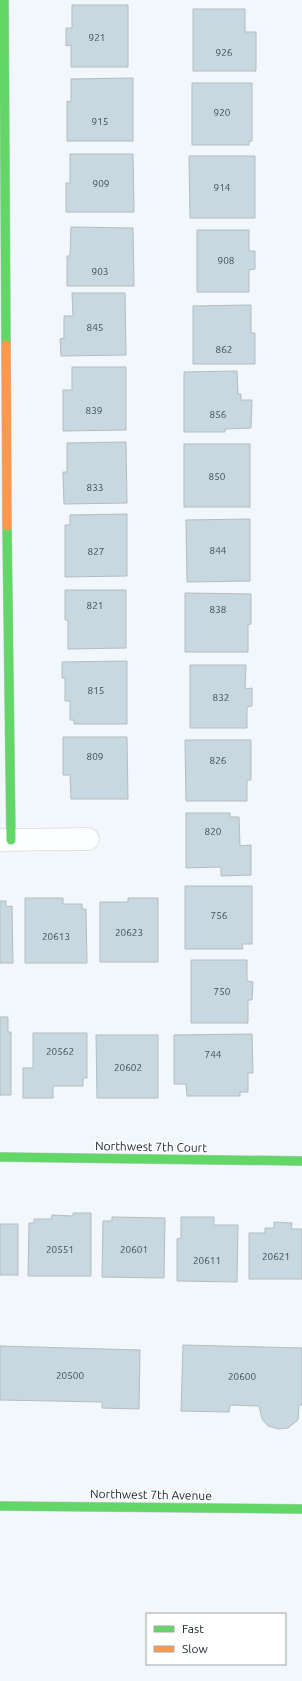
<svg xmlns="http://www.w3.org/2000/svg" width="302" height="1681" font-family="Ubuntu,sans-serif">
<style>
.building{fill:#c7d8e0;stroke:#b4bcc0}
.lines{fill:none;stroke-linecap:round;stroke-linejoin:round}
.street-casing{stroke:#c6ced2;stroke-width:23}
.fast-casing{stroke:#c6ced2;stroke-width:10}
.slow-casing{stroke:#c6ced2;stroke-width:10}
.street{stroke:#fdfefe;stroke-width:22}
.fast{stroke:#63d668;stroke-width:9}
.slow{stroke:#ff974d;stroke-width:9}
.labels{text-anchor:middle;stroke-width:3;stroke-linejoin:round;paint-order:stroke}
.number-label{font-size:10px;fill:#424f54}
.street-label{font-size:12px;fill:#162126;stroke:#fff}
</style>
<rect width="100%" height="100%" fill="#f1f7fa"/>
<g class="building">
<polygon points="72,5 128,5 128,67 71,67 71,45 66,46 66,28 72,28"/>
<polygon points="193,9 245,9 245,32 256,32 256,71 193,71"/>
<polygon points="133,78 133,141 67,141 67,101 71,102 71,79"/>
<polygon points="192,83 252,83 252,141 249,141 249,145 192,145"/>
<polygon points="70,154 133,154 134,212 66,212 66,183 70,183"/>
<polygon points="189,156 255,156 255,218 190,218"/>
<polygon points="71,227 133,228 134,286 67,286 67,256 70,256"/>
<polygon points="197,230 249,230 249,251 255,251 255,269 249,270 249,292 197,292"/>
<polygon points="72,293 125,293 126,355 61,356 60,339 64,338 64,316 73,316"/>
<polygon points="251,305 251,333 255,333 255,364 193,364 193,306"/>
<polygon points="72,367 126,367 126,430 63,431 63,390 72,390"/>
<polygon points="237,371 238,394 241,394 241,400 252,400 251,428 225,429 225,432 184,432 184,372"/>
<polygon points="126,442 127,503 64,504 63,472 67,472 67,443"/>
<rect x="184" y="444" width="66" height="63"/>
<polygon points="127,514 127,576 65,577 65,525 70,525 70,515"/>
<polygon points="250,519 250,581 187,582 186,520"/>
<polygon points="65,590 126,590 126,648 68,649 68,620 65,620"/>
<polygon points="185,593 251,594 251,624 248,625 248,652 185,652"/>
<polygon points="127,661 127,724 74,724 74,720 70,720 70,701 65,701 65,678 62,678 62,662"/>
<polygon points="190,665 246,665 245,689 252,688 252,706 247,707 247,728 190,728"/>
<polygon points="63,737 127,737 128,799 71,799 70,775 63,775"/>
<polygon points="185,740 251,740 251,780 247,780 247,801 186,801"/>
<polygon points="186,813 230,813 230,817 239,817 240,846 251,845 251,875 221,876 221,867 186,868"/>
<polygon points="185,886 252,886 252,944 242,944 243,949 185,949"/>
<polygon points="25,898 63,898 63,904 82,904 82,909 86,909 87,963 25,963"/>
<polygon points="128,898 158,898 158,962 100,962 100,902 128,902"/>
<polygon points="0,901 6,901 6,907 12,906 13,963 0,963"/>
<polygon points="191,960 247,960 247,981 253,982 252,1000 248,1000 248,1023 191,1023"/>
<polygon points="0,1017 8,1017 8,1032 11,1032 11,1095 0,1095"/>
<polygon points="33,1033 87,1033 87,1078 83,1078 83,1086 53,1086 53,1098 23,1098 23,1068 33,1068"/>
<polygon points="252,1034 253,1073 248,1073 248,1092 240,1092 240,1096 187,1096 186,1084 174,1084 174,1035"/>
<polygon points="96,1035 158,1035 158,1098 97,1098"/>
<polygon points="73,1213 91,1213 91,1276 28,1276 29,1223 34,1223 34,1219 51,1219 52,1215 73,1216"/>
<polygon points="112,1217 165,1218 164,1278 102,1277 103,1221 112,1221"/>
<polygon points="181,1217 214,1217 214,1225 238,1225 237,1282 177,1281 177,1239 181,1238"/>
<polygon points="274,1222 292,1223 291,1229 302,1229 302,1279 249,1279 249,1233 265,1233 265,1228 274,1228"/>
<rect x="0" y="1224" width="18" height="51"/>
<polygon points="183,1345 302,1348 302,1405 299,1405 298,1420 288,1428 278,1429 268,1426 262,1419 259,1406 230,1405 229,1412 181,1411"/>
<polygon points="0,1346 140,1350 139,1409 102,1408 102,1402 0,1400"/>
</g>
<g class="lines">
<defs>
<polyline id="street" points="0,840 88,839"/>
<g id="fast">
<polyline points="4,0 6,345"/>
<polyline points="7,526 11,840"/>
<polyline points="0,1157 302,1161"/>
<polyline points="0,1506 302,1509"/>
</g>
<polyline id="slow" points="6,345 7,526"/>
</defs>
<use href="#street" class="street-casing"/>
<use href="#fast" class="fast-casing"/>
<use href="#slow" class="slow-casing"/>
<use href="#street" class="street"/>
<use href="#fast" class="fast"/>
<use href="#slow" class="slow"/>
</g>
<g class="labels">
<g class="number-label">
<text x="97" y="41">921</text>
<text x="224" y="56">926</text>
<text x="222" y="116">920</text>
<text x="100" y="125">915</text>
<text x="101" y="187">909</text>
<text x="222" y="191">914</text>
<text x="226" y="264">908</text>
<text x="100" y="275">903</text>
<text x="95" y="331">845</text>
<text x="224" y="353">862</text>
<text x="94" y="414">839</text>
<text x="218" y="418">856</text>
<text x="217" y="480">850</text>
<text x="95" y="491">833</text>
<text x="218" y="554">844</text>
<text x="96" y="555">827</text>
<text x="95" y="609">821</text>
<text x="218" y="613">838</text>
<text x="96" y="694">815</text>
<text x="221" y="701">832</text>
<text x="95" y="760">809</text>
<text x="218" y="764">826</text>
<text x="213" y="835">820</text>
<text x="219" y="919">756</text>
<text x="129" y="936">20623</text>
<text x="56" y="940">20613</text>
<text x="222" y="995">750</text>
<text x="60" y="1055">20562</text>
<text x="213" y="1058">744</text>
<text x="128" y="1071">20602</text>
<text x="60" y="1253">20551</text>
<text x="134" y="1253">20601</text>
<text x="276" y="1260">20621</text>
<text x="207" y="1264">20611</text>
<text x="70" y="1379">20500</text>
<text x="242" y="1380">20600</text>
</g>
<g class="street-label">
<text transform="translate(151 1147) rotate(1)" y="4">Northwest 7th Court</text>
<text transform="translate(151 1495) rotate(1)" y="4">Northwest 7th Avenue</text>
</g>
</g>
<rect x="146" y="1613" width="140" height="52" fill="#ffffff" stroke="#a2a6a8"/>
<rect x="154" y="1626" width="20" height="6" fill="#63d668" stroke="#a2a6a8"/>
<text x="182" y="1633" font-size="12" fill="#162126">Fast</text>
<rect x="154" y="1646" width="20" height="6" fill="#ff974d" stroke="#a2a6a8"/>
<text x="182" y="1653" font-size="12" fill="#162126">Slow</text>
</svg>
